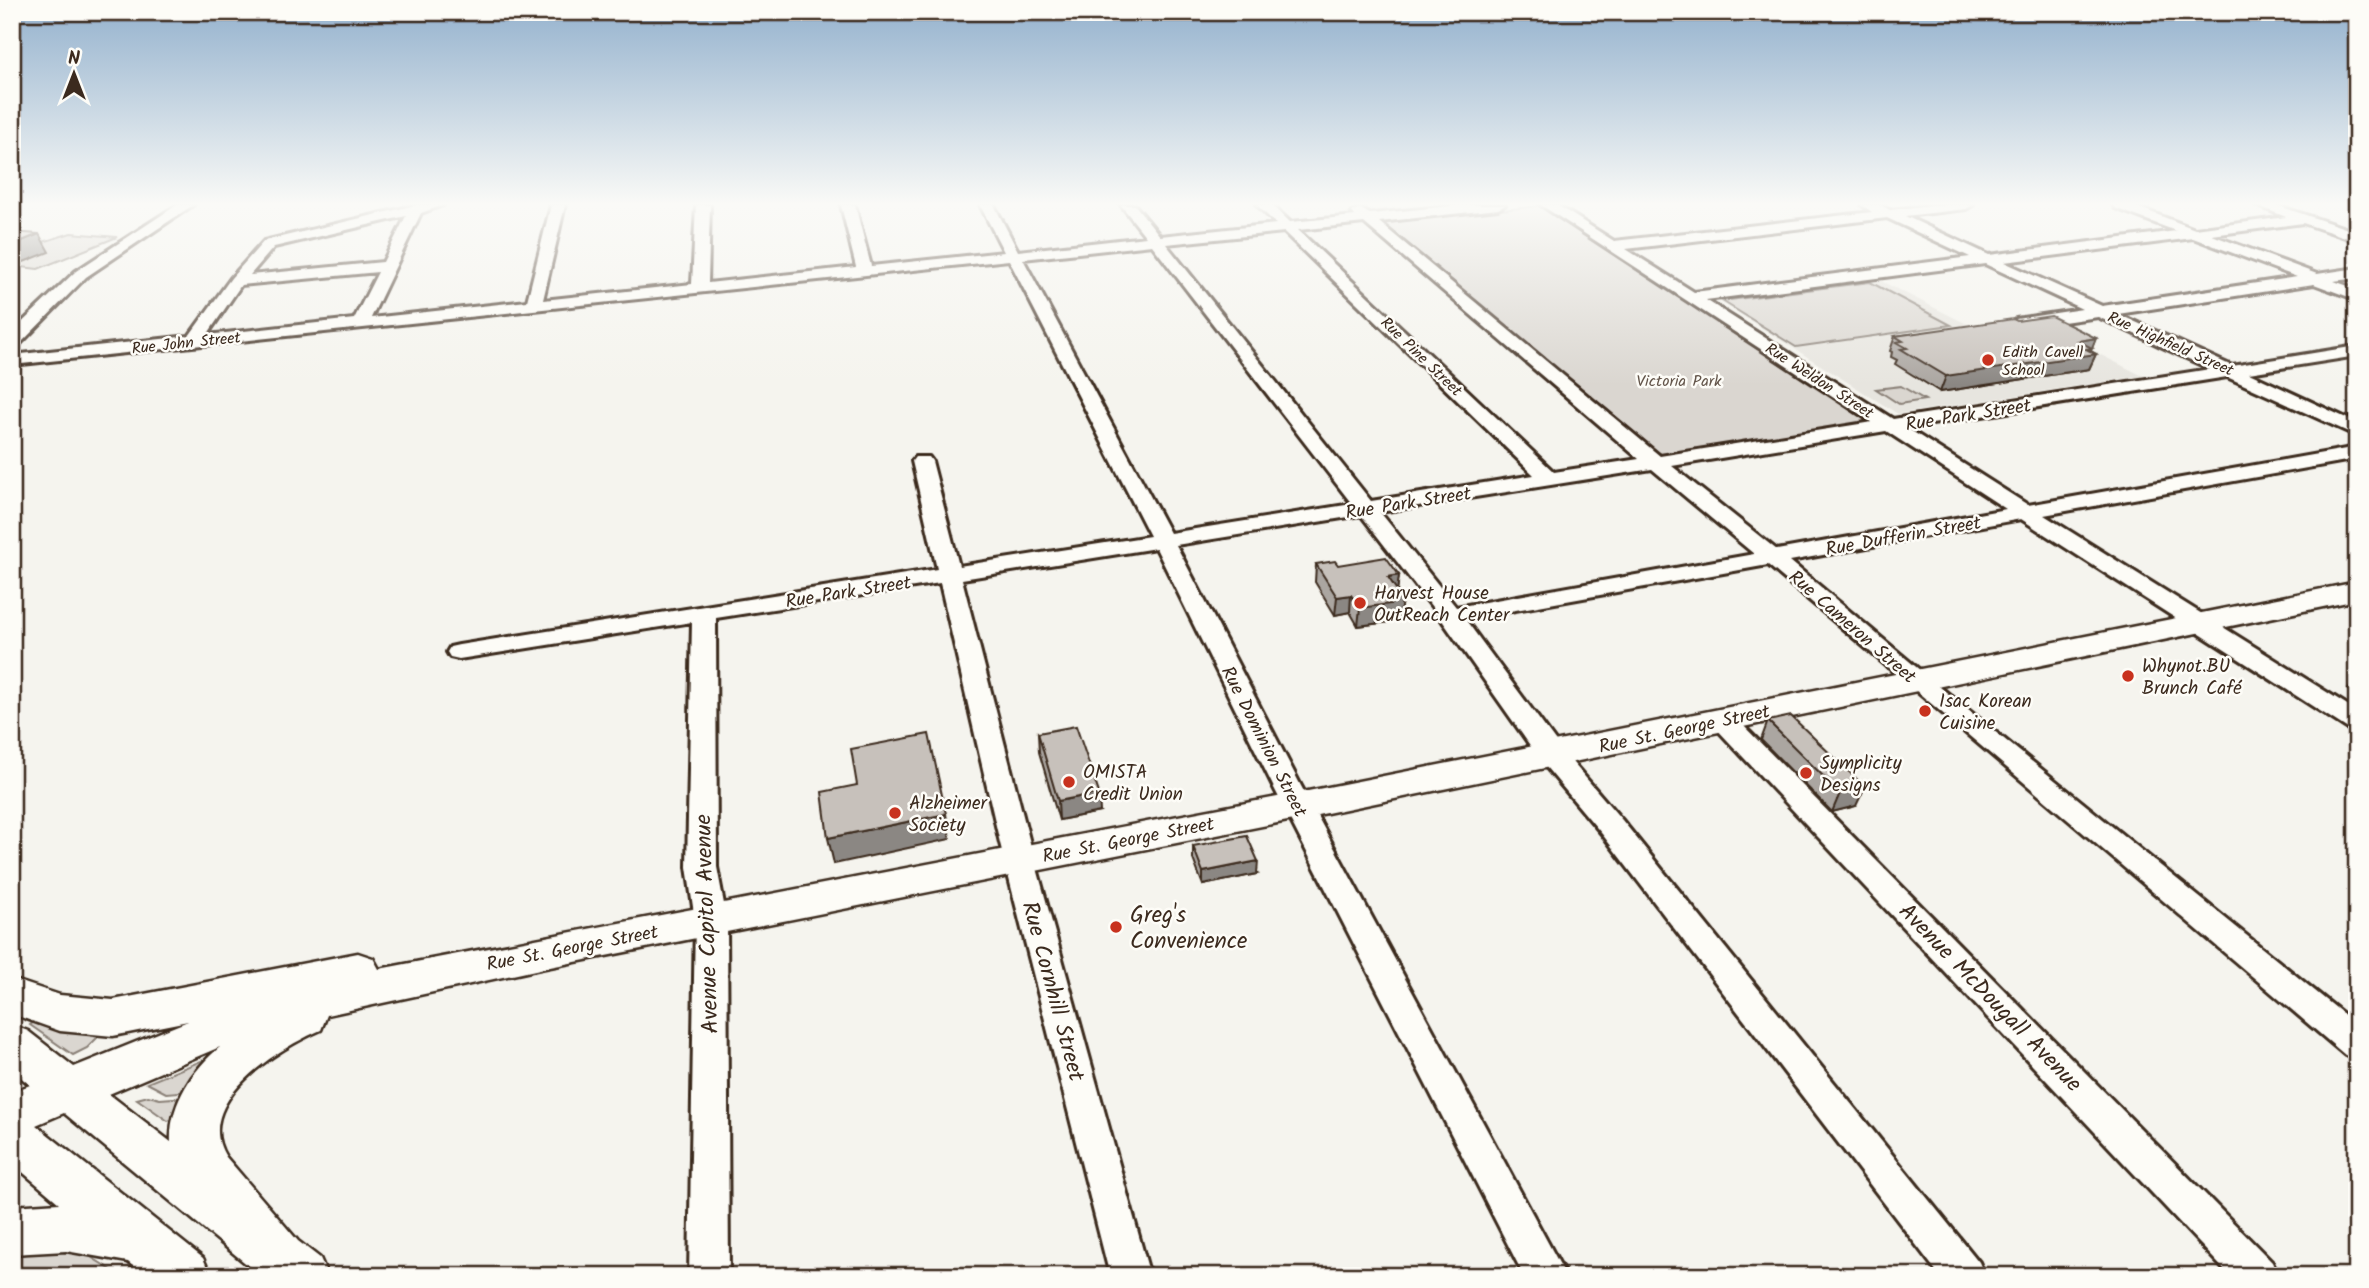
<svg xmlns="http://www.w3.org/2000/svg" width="2369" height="1288" font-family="Kalam,sans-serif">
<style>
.built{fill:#e7e5df}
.green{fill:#dad6d0;stroke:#8a8077;stroke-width:2}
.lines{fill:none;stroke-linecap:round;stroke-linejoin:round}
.minor-casing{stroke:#3b2a1e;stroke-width:6}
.major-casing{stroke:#3b2a1e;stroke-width:5}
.minor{fill:#fdfcf7;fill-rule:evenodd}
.major{fill:#fdfcf7;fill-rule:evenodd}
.wall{fill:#aba6a1;stroke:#3b2a1e;stroke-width:2}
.shaded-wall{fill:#8b8783;stroke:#3b2a1e;stroke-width:2}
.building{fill:#c7c1bb;stroke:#3b2a1e;stroke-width:2}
.poi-dot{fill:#c8321e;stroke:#fdfcf7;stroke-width:2.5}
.labels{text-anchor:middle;stroke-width:5;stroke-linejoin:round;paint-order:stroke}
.far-street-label{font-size:16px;fill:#3b2a1e;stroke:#fdfcf7}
.far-poi-label{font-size:16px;fill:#3b2a1e;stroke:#fdfcf7;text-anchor:start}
.far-park-label{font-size:16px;fill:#63554a;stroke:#fdfcf7}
.street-label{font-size:19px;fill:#3b2a1e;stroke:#fdfcf7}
.poi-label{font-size:19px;fill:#3b2a1e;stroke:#fdfcf7;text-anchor:start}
.near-poi-label{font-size:23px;fill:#3b2a1e;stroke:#fdfcf7;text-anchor:start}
.near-street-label{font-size:23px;fill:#3b2a1e;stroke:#fdfcf7}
</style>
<rect width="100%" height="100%" fill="#f5f4ee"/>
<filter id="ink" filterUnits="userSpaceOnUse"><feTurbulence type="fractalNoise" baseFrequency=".0143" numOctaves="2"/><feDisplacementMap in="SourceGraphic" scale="14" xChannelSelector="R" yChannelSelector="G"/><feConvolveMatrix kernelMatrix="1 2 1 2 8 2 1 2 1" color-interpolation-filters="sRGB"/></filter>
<g filter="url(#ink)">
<polygon class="built" points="1875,278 1969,325 2037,323 2143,376 1898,414 1714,298"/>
<g class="green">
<polygon points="1539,206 1871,423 1662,455 1381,223"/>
<polygon points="71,233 117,237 38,269 13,266 44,253 18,250"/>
<polygon points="1870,282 1951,325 1796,347 1722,301"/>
<polygon points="1901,386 1925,400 1899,404 1876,389"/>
<polygon points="35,1021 98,1037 87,1048 73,1055 30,1025"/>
<polygon points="223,1052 192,1091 166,1093 147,1083"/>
<polygon points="148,1096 160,1099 188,1097 177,1118 168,1121 137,1099"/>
<polygon points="43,1246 86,1254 121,1276 12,1276 12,1248"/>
</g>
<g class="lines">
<defs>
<g id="minor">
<polygon points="177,205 193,205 86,277 18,346 12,347 12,332 76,271"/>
<path d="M416 205H443L421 213 371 318 527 301 551 205H565L543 300 692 284 696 205H710L708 283 856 267 841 205H855L871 266 1004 252 980 205H994L1018 251 1146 237 1121 205H1135L1160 236 1276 224 1257 205H1272L1290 222 1355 216 1352 212 1359 208 1370 214 1461 205H1505L1498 209 1379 222 1660 456 1872 422 1541 205H1557L1614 241 1872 212 1862 205H1880L1890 210 1932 205H1973L1966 209 1905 216 1989 255 2176 231 2115 208 2113 205H2132L2195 229 2286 217 2256 205H2276L2357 232V241L2303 223 2212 235 2317 274 2357 268V278L2334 281 2357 289V300L2314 284 2118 314 2232 366 2357 346V356L2249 373 2357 423V436L2227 377 1907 428 2028 505 2357 447V459L2044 515 2357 711V732L2348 729 2021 519 1790 561 1940 687 2357 1025V1060L2345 1055 1768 565 1465 619 1561 749 1622 820 1979 1262 1985 1276H1940L1602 834 1541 761 1439 616 1361 515 1176 545 1301 786 1566 1276H1524L1273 786 1156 548 962 579 1030 843 1150 1276H1110L1000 843 940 583 716 618 717 867 727 920 729 1276H689L695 920 687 867 692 622 459 659 450 657 447 652 450 647 459 645 937 569 912 461 915 457H929L932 461 959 566 1150 536 1009 260 12 365V355L189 336 231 278 264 241ZM406 216 383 262 250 275 274 247ZM1887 218 1970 257 1694 292 1626 249ZM1364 223 1639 459 1554 472 1298 230ZM1284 232 1534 475 1371 501 1166 244ZM2193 238 2297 277 2102 306 2004 262ZM1152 245 1352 504 1170 533 1023 259ZM1985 264 2082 309 2016 319 2014 323 2016 327 2022 328 2098 317 2210 369 1893 419 1706 300ZM378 272 354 319 207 335 241 285ZM1886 431 2006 509 1777 550 1672 466ZM1652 469 1754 554 1456 607 1380 512Z"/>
<polygon points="1723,711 1732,714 2272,1262 2278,1276 2230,1276 1714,726 1710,720 1714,714"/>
</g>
<path id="major" d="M2357 582V600L1298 819 540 969 327 1015 321 1030C279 1048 191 1102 226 1157L298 1241 320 1258 328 1276H261L64 1113 36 1125 203 1258 211 1276H145L128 1262 66 1251 12 1254V1206L59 1203 12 1163V1092L30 1085 12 1070V1025L28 1031 74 1067 188 1021 113 1036 60 1031 12 1014V979L60 995 113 1000 358 953 373 958 379 969 1298 793ZM220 1047C192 1070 169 1105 171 1142L109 1094Z"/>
</defs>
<use href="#minor" class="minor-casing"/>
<use href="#major" class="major-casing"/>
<use href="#minor" class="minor"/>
<use href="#major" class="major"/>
</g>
<g class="wall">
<polygon points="2017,321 2096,338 2091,351 2096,354 2089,369 1940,392 1895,364 1897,360 1891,357 1892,352 1890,351 1895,336"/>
<polygon points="1316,564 1338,565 1399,575 1397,590 1400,616 1388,618 1388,622 1358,626 1350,612 1335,615 1315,582"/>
<polygon points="2357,677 2357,696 2348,690"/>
<polygon points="1768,721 1856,806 1832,812 1761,740"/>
<polygon points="1038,733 1100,812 1059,820 1039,752"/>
<polygon points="1193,846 1257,874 1203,885 1193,859"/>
</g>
<g class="shaded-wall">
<polygon points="39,234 49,252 16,265 12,258 12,245"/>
<polygon points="2096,338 2089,355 2096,354 2089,369 1940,392 1946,376 2078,341"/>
<polygon points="1399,575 1397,593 1388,577"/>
<polygon points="1351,595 1350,612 1335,615 1337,597"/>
<polygon points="1402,598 1400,616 1388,618 1388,622 1358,626 1360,608 1388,601"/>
<polygon points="1865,787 1856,806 1832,812 1840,793"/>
<polygon points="1099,793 1100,812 1059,820 1058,801"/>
<polygon points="946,814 950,839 834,864 828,838"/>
<polygon points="1258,861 1257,874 1203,885 1203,872"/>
</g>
<g class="building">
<polygon points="12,232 39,234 12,245"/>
<polygon points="2051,316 2096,338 2078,341 2092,348 2086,349 2096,354 1946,376 1901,349 1907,348 1896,342 1903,341 1895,336 2013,319 2017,321"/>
<polygon points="1386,557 1399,575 1388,577 1402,598 1388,601 1390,604 1360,608 1351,595 1337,597 1316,564 1335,561 1338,565"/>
<polygon points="1791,716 1865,787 1840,793 1768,721"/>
<polygon points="1076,726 1099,793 1058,801 1038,733"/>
<polygon points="929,734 946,814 828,838 822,792 857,785 851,749"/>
<polygon points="1247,836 1258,861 1203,872 1193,846"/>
</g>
</g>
<linearGradient id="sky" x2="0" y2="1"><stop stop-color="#93b1cd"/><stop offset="0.53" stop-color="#fafaf7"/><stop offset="1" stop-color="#fafaf7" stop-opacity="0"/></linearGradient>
<rect width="2369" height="385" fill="url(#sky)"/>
<g class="poi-dot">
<circle cx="1988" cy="360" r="7"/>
<circle cx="1360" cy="603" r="7"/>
<circle cx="2128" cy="676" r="7"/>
<circle cx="1925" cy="711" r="7"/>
<circle cx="1806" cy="773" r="7"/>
<circle cx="1069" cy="782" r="7"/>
<circle cx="895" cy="813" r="7"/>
<circle cx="1116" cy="927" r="7"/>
</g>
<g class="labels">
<g class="far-street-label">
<text transform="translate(186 342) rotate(-6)" y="6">Rue John Street</text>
<text transform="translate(2171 343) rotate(24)" y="6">Rue Highfield Street</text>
<text transform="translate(1422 356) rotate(44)" y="6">Rue Pine Street</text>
<text transform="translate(1820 380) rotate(33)" y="6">Rue Weldon Street</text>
</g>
<g class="far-poi-label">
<text x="2002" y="357">Edith Cavell<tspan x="2002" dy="18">School</tspan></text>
</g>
<g class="far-park-label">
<text x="1679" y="386">Victoria Park</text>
</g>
<g class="street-label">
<text transform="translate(1968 414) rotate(-9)" y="7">Rue Park Street</text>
<text transform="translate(1408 502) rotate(-9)" y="7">Rue Park Street</text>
<text transform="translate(1903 535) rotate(-10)" y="7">Rue Dufferin Street</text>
<text transform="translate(848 591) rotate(-9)" y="7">Rue Park Street</text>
<text transform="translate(1853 626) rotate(41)" y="7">Rue Cameron Street</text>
<text transform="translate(1684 728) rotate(-12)" y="7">Rue St. George Street</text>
<text transform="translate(1265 741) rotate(63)" y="7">Rue Dominion Street</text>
<text transform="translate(1128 839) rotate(-11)" y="7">Rue St. George Street</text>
<text transform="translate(572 947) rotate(-11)" y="7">Rue St. George Street</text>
</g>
<g class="poi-label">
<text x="1374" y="599">Harvest House<tspan x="1374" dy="22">OutReach Center</tspan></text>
<text x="2142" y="672">Whynot.BU<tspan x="2142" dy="22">Brunch Café</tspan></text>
<text x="1939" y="707">Isac Korean<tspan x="1939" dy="22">Cuisine</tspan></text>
<text x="1820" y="769">Symplicity<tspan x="1820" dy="22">Designs</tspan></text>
<text x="1083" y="778">OMISTA<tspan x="1083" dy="22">Credit Union</tspan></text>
<text x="909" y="809">Alzheimer<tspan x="909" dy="22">Society</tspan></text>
</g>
<g class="near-poi-label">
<text x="1130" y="922">Greg's<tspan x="1130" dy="26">Convenience</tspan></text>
</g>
<g class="near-street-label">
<text transform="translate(706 924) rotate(-92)" y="8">Avenue Capitol Avenue</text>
<text transform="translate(1054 991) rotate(75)" y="8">Rue Cornhill Street</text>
<text transform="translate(1991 997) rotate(46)" y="8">Avenue McDougall Avenue</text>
</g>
</g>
<rect width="2369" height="1288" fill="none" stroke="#fdfcf7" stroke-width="42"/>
<rect x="21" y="21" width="2327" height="1246" fill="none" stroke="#3b2a1e" stroke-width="2.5" filter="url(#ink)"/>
<g transform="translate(74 74)" stroke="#fdfcf7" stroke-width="5" paint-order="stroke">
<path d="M0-5L12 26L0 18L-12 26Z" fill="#3b2a1e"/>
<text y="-10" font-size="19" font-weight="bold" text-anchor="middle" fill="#3b2a1e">N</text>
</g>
</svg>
